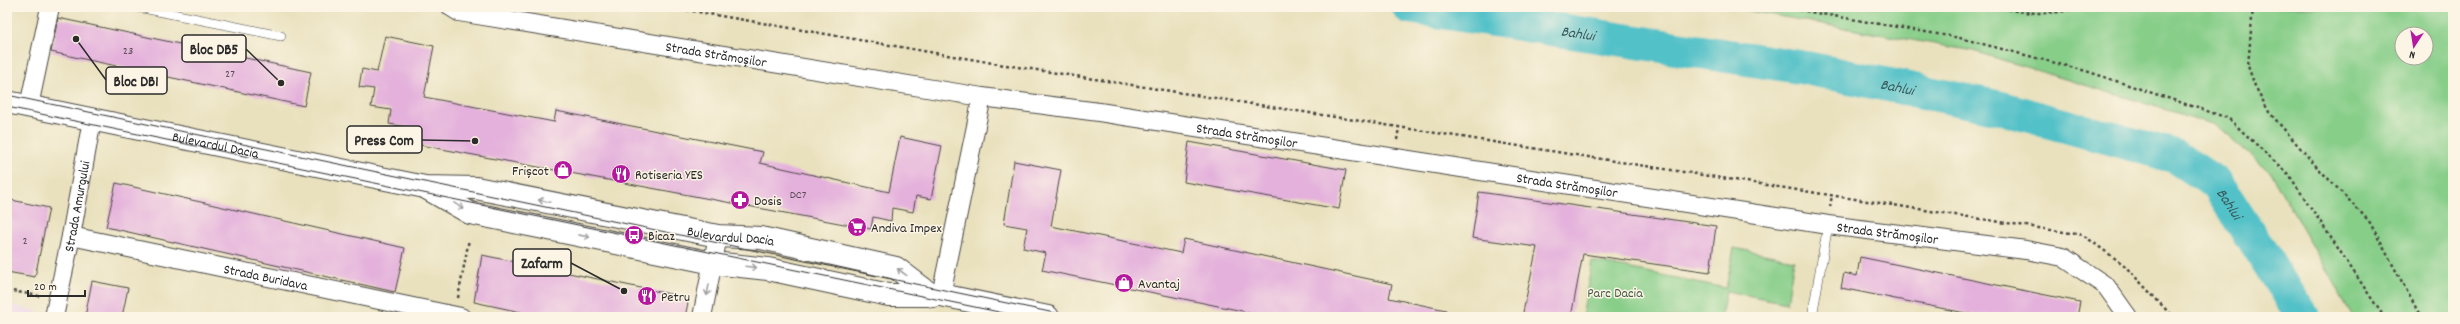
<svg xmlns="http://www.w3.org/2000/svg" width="2460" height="324" font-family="Dekko,sans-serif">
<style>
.built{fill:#e9d1ed}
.green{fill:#87ce89;stroke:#597c5a;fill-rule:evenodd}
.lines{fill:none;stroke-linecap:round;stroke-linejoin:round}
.river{stroke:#53c1c8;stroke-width:34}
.building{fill:#e4b1dc}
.service-casing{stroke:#484641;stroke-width:10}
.minor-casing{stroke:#484641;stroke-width:20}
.tertiary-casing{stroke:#484641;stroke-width:24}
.path{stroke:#484641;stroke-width:2.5;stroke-dasharray:3 3;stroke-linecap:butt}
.service{stroke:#fff;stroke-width:9}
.minor{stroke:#fff;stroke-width:18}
.tertiary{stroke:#fff;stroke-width:22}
.tram{stroke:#2b2b2b;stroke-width:1}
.oneway{stroke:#a0a0a0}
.labels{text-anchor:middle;stroke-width:3;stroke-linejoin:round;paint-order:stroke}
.number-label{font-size:12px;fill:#594c57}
.street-label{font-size:14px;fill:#2b2b2b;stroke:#fcf5e5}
.poi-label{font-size:14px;fill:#2b2b2b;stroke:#fcf5e5;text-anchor:start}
.park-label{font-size:14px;fill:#475c47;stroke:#fcf5e5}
.water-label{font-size:15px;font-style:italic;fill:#37585a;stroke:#fcf5e5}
.leader{fill:none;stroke:#2b2b2b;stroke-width:1.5}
.callout-dot{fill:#2b2b2b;stroke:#fcf5e5;stroke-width:1.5}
.callout{fill:#fcf5e5;stroke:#2b2b2b;stroke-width:1.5}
.callout-label{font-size:15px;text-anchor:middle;font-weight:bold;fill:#2b2b2b}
</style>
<rect width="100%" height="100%" fill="#fcf5e5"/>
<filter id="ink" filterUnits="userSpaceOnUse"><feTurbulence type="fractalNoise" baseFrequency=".025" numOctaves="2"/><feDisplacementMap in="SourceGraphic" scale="8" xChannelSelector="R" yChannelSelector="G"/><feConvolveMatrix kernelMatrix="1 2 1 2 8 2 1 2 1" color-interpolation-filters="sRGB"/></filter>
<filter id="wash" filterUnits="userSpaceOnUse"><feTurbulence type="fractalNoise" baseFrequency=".012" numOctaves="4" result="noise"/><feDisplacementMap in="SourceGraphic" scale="16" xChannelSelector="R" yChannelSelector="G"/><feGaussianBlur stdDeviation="0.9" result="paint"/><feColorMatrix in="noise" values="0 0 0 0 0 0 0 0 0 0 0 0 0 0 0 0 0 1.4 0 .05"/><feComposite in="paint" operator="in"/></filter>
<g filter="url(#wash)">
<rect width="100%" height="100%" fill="#e9e1be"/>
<polygon class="built" points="7,304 37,311 36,317 7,317"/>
<g class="green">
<path d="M1728 7H2453V317H2353L2270 172 2216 125 1973 51ZM2402 34H2426V58H2402Z"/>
<polygon points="1734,248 1794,260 1787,303 1726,291 1721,317 1582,317 1592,261 1726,288"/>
</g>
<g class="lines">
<path class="river" id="s1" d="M1409 7 1806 68 2001 108 2174 156 2217 184 2303 317"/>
</g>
<g id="blocks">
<g class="building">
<polygon points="58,18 311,72 304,106 51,52"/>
<polygon points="385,36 434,46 424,97 554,122 556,111 763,152 760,163 889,192 900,137 942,146 931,199 916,196 913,212 892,208 891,221 873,217 871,229 404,142 407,127 389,124 391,110 371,107 374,89 359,87 362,69 377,72"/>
<polygon points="1189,142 1346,170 1339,209 1184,182"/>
<polygon points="1014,161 1061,170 1051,226 1181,253 1184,239 1392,284 1389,298 1446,310 1445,317 1272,317 1042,270 1046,253 1023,248 1027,228 1004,224"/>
<polygon points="116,183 405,248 395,292 106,227"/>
<polygon points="1479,192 1716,226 1710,272 1583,254 1571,317 1522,317 1537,247 1472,238"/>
<polygon points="7,199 49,208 35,277 7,272"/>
<polygon points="482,255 689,298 685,317 544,317 474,302"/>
<polygon points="1860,257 2080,302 2077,317 1985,317 1841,288 1844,273 1857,276"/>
<polygon points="92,281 128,288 122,317 85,317"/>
</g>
</g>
</g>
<g filter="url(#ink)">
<use href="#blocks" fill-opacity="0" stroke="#484641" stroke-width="1"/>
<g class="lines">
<defs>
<g id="service">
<polyline points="138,7 281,36"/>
<polyline points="1812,317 1828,225"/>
</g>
<g id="minor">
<path id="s2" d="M451 7 459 12 982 97 1099 112 1828 225 2026 250 2063 257 2106 286 2128 317"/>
<polyline points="29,106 50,7"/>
<path id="s3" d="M71 236 461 317"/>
<polyline points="941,295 982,97"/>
<path id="s4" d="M54 317 71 236 92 120"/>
<polyline points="702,317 718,236"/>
</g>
<g id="tertiary">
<path id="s5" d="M7 102 425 187 476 188 718 236 761 238 896 268 933 296"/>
<polyline points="428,189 470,213 539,227 713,263 768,269 889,295 941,295 1048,317"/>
</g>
</defs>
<use href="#service" class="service-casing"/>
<use href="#minor" class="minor-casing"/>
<use href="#tertiary" class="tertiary-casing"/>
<g class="path">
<polyline points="669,7 999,64 2083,235 2124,265 2173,317"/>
<polyline points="1782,7 1960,38 2086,71 2228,118 2289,175 2384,317"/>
<path d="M1996 7C2025 14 2053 16 2081 7"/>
<polyline points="2253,7 2248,66 2255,86 2269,112 2316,166 2369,221 2421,317"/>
<polyline points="1397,140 1399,127"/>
<polyline points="1830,207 1832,195"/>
<polyline points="7,290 39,296"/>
<polyline points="458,298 469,239"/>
</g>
<use href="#service" class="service"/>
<use href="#minor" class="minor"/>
<use href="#tertiary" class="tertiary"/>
<g class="tram">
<polyline points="7,95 1074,317"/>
<polyline points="7,107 1023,317"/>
</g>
</g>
<defs><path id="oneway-shaft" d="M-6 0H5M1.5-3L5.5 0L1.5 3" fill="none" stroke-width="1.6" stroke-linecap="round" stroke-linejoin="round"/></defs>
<g class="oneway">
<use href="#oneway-shaft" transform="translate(544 201) rotate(-169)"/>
<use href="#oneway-shaft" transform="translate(459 206) rotate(31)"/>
<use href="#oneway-shaft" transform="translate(584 236) rotate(11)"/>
<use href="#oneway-shaft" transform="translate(751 267) rotate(7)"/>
<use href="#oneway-shaft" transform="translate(902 272) rotate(-143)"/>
<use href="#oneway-shaft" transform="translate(708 290) rotate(101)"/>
</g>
</g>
<defs>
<symbol id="shop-disc" viewBox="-11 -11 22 22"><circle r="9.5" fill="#b5179e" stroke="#fcf5e5"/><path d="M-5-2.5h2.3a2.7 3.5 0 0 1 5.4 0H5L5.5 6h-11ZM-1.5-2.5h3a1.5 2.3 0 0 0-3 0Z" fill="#fff"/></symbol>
<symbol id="restaurant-disc" viewBox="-11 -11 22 22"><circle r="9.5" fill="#b5179e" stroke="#fcf5e5"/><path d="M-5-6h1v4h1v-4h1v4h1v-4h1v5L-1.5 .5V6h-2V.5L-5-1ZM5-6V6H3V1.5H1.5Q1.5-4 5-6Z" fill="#fff"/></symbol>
<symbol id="pharmacy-disc" viewBox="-11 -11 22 22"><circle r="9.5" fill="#b5179e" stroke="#fcf5e5"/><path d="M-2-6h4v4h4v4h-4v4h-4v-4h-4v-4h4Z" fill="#fff"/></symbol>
<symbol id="supermarket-disc" viewBox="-11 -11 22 22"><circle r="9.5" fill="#b5179e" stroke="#fcf5e5"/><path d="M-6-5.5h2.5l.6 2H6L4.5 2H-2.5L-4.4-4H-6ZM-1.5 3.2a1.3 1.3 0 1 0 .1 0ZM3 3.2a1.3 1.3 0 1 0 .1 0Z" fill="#fff"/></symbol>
<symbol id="bus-disc" viewBox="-11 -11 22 22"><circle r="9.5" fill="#b5179e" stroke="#fcf5e5"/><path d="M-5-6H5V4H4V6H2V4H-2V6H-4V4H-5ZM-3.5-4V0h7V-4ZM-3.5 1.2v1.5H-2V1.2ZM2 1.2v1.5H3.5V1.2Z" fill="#fff"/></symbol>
</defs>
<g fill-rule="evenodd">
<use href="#shop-disc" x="552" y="159" width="22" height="22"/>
<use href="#restaurant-disc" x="610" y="163" width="22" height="22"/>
<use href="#pharmacy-disc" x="729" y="189" width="22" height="22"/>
<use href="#supermarket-disc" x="846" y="216" width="22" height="22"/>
<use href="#bus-disc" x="623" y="224" width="22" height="22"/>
<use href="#shop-disc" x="1113" y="272" width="22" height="22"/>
<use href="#restaurant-disc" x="636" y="285" width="22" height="22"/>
</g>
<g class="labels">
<g class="number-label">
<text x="128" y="54">23</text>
<text x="230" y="77">27</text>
<text x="798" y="198">DC7</text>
<text x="25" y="244">2</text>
</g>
<g class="street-label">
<text dy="5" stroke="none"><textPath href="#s2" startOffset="270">Strada Strămoșilor</textPath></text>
<text dy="5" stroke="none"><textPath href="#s2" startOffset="807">Strada Strămoșilor</textPath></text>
<text dy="5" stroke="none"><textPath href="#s5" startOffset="213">Bulevardul Dacia</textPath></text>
<text dy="5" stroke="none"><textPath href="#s2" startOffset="1131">Strada Strămoșilor</textPath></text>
<text dy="5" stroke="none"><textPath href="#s4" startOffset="113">Strada Amurgului</textPath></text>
<text dy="5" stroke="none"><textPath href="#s2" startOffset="1455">Strada Strămoșilor</textPath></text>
<text dy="5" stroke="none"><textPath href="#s5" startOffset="737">Bulevardul Dacia</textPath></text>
<text dy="5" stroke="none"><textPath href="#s3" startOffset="199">Strada Buridava</textPath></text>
</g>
<g class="poi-label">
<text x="549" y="175" text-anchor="end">Frișcot</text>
<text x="635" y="179">Rotiseria YES</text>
<text x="754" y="205">Dosis</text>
<text x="871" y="232">Andiva Impex</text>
<text x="648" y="240">Bicaz</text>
<text x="1138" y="288">Avantaj</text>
<text x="661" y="301">Petru</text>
</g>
<g class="park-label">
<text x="1615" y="297">Parc Dacia</text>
</g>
<g class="water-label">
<text dy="5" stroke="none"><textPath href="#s1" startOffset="171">Bahlui</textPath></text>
<text dy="5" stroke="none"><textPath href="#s1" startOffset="495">Bahlui</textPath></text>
<text dy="5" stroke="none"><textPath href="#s1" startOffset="855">Bahlui</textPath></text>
</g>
</g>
<path class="leader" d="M281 83L246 49M76 39L106 80M475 141L422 140M624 291L571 263"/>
<g class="callout-dot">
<circle cx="281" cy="83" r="4"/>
<circle cx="76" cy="39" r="4"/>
<circle cx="475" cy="141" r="4"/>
<circle cx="624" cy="291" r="4"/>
</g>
<g class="callout">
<rect x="182" y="35" width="64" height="27" rx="4"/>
<rect x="106" y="67" width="61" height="27" rx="4"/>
<rect x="347" y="126" width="75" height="27" rx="4"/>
<rect x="513" y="249" width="58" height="27" rx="4"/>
</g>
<g class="callout-label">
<text x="214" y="54">Bloc DB5</text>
<text x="136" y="86">Bloc DB1</text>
<text x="384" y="145">Press Com</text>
<text x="542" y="268">Zafarm</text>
</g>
<rect width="2460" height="324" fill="none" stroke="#fcf5e5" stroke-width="24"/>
<g transform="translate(2414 46) rotate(192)"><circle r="19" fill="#fcf5e5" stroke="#a8a49b"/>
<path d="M0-3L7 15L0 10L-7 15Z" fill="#b5179e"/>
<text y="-6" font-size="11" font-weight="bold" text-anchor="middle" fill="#2b2b2b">N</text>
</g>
<path d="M28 290v6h57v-6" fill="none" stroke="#2b2b2b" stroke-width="2"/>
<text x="34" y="290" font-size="12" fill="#2b2b2b" stroke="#fcf5e5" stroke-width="3" paint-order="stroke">20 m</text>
</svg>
